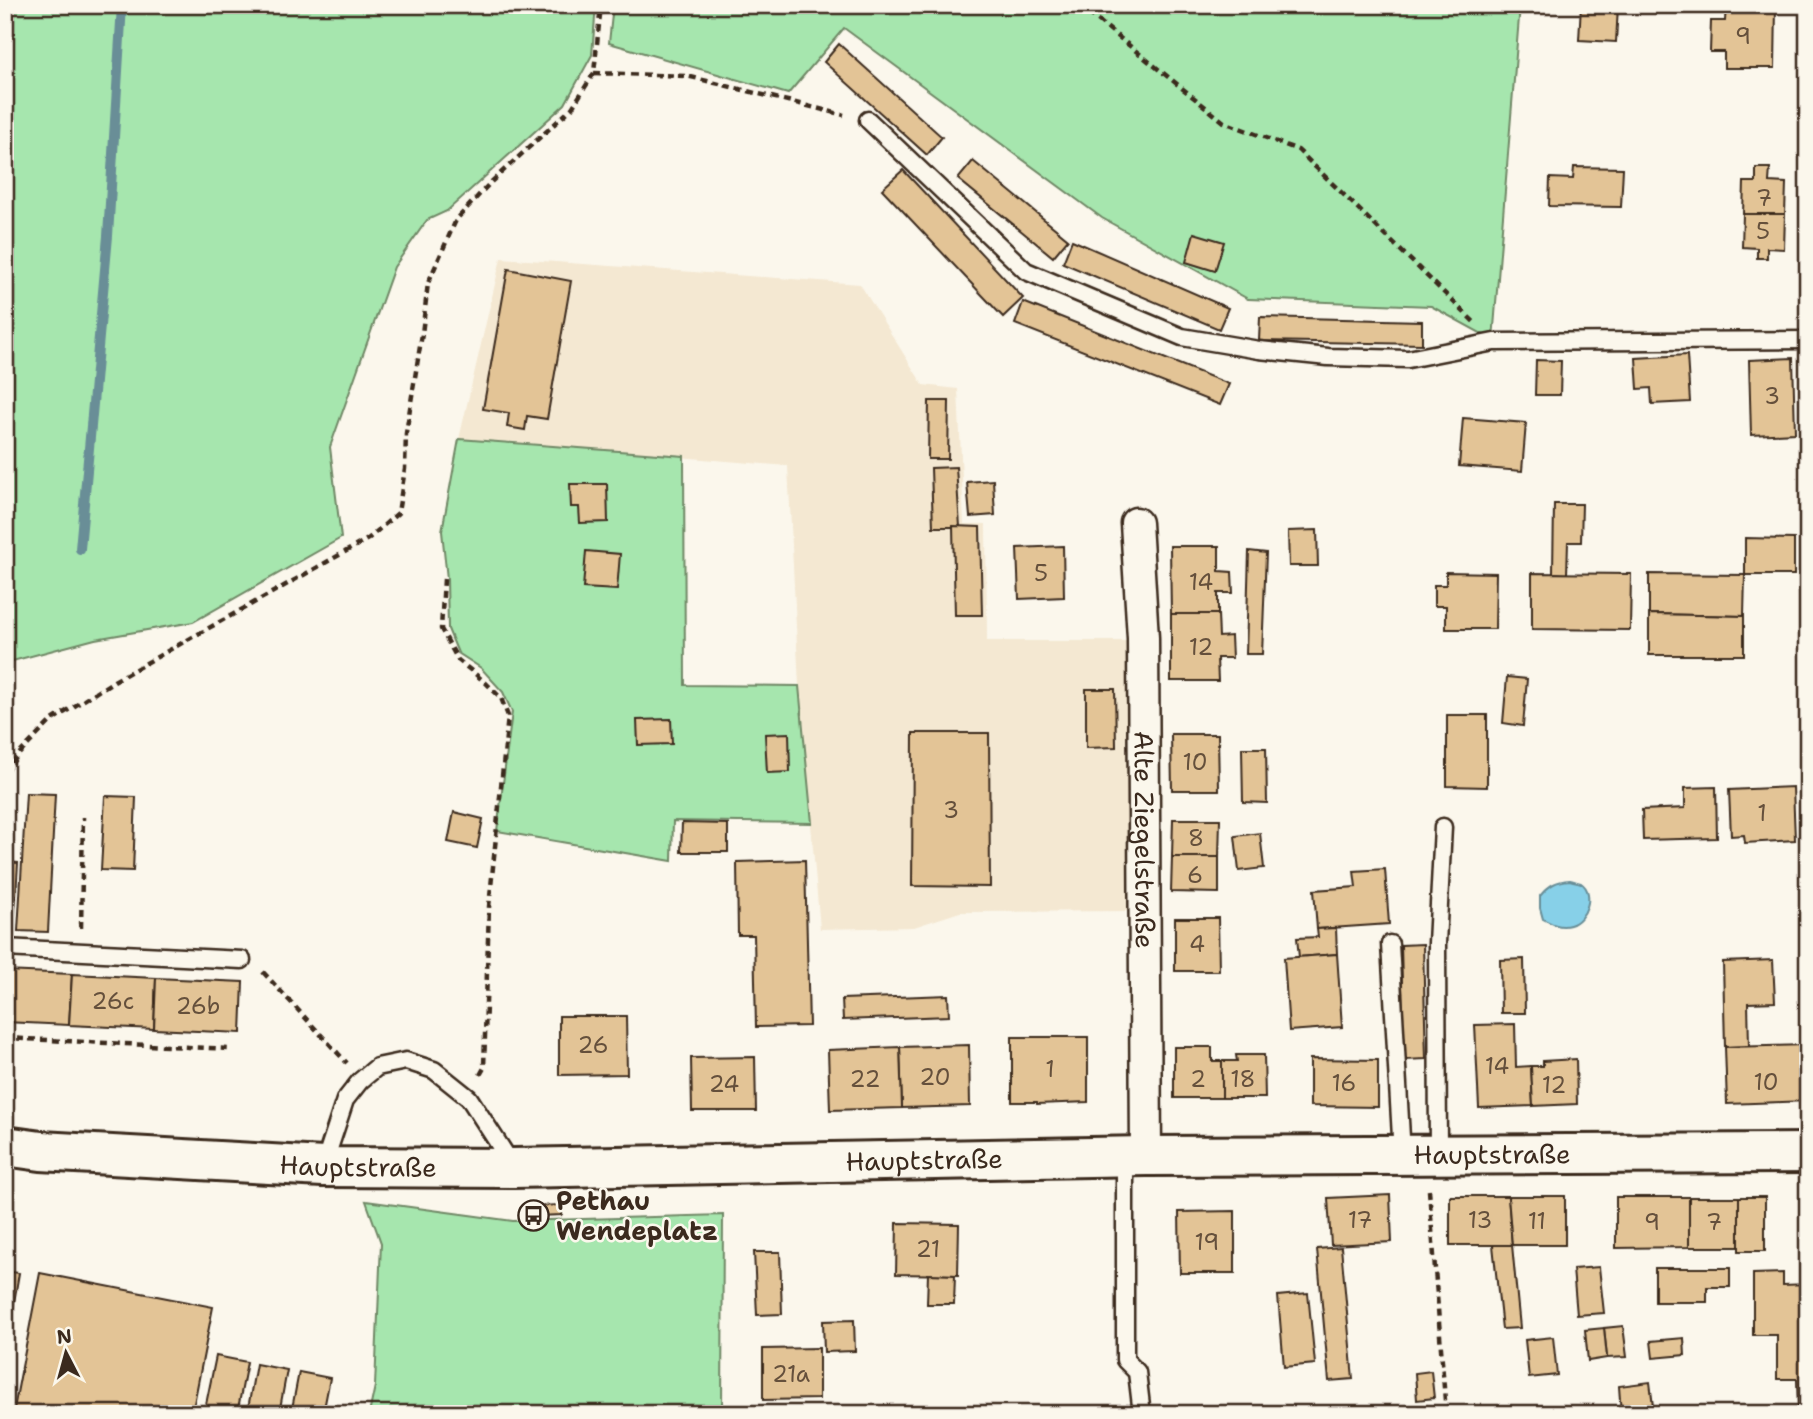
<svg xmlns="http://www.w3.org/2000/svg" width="1813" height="1419" font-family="'Shantell Sans',sans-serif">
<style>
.built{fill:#f4e8d2}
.green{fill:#a6e6ae;stroke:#708866;stroke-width:2}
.water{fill:#87d0e8;stroke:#698e97;stroke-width:2}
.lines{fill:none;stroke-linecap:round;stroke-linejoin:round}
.stream{stroke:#698e97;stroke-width:10}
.building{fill:#e3c496;stroke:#3b2a1e;stroke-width:2}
.lane-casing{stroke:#3b2a1e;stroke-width:21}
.street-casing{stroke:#3b2a1e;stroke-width:35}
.secondary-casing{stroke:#3b2a1e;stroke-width:44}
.path{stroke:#3b2a1e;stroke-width:4.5;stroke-dasharray:7 5;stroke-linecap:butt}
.lane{stroke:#fbf7ec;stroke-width:16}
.street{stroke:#fbf7ec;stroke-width:30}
.secondary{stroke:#fbf7ec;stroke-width:38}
.labels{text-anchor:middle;stroke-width:5;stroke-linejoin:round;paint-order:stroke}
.number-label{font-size:23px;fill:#65503c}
.street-label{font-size:26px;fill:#3b2a1e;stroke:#fbf7ec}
.poi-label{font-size:26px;font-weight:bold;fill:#3b2a1e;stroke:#fbf7ec;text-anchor:start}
</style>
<rect width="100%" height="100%" fill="#fbf7ec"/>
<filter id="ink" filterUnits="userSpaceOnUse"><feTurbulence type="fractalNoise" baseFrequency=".0143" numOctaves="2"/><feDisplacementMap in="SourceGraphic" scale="14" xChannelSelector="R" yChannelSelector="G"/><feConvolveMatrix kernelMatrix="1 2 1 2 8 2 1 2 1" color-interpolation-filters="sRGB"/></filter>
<g filter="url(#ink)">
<polygon class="built" points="501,258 860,284 923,385 958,389 964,524 986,524 987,641 1131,641 1137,911 960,912 914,927 820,929 799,686 788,466 459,439"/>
<g class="green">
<polygon points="5,5 596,5 592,55 565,104 447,211 427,220 394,267 330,447 341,538 193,622 95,639 5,663"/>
<polygon points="613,5 1520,5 1493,340 1431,306 1248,299 1102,218 844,28 788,94 609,43"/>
<polygon points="459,439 684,456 685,685 799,686 812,823 673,821 672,861 497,831 512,712 503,692 481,668 458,653 448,629 447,579 442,531"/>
<polygon points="366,1201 513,1221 723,1215 722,1414 369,1414 375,1386 381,1243"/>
</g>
<path class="water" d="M1570 880C1573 881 1578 882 1581 883 1596 893 1586 921 1570 925 1560 928 1552 924 1543 919L1540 908V896C1549 885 1556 881 1570 880Z"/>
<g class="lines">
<polyline class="stream" points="80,549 108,236 122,5"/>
</g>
<g class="building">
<polygon points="1581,5 1618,7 1616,42 1579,40"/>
<polygon points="1726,5 1776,5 1775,68 1724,68 1724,52 1710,52 1711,21 1725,21"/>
<polygon points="839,44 942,137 927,155 824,62"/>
<polygon points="973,161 1068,239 1053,257 958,179"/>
<polygon points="1574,167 1623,168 1621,207 1549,206 1550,178 1573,179"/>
<polygon points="1756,168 1770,168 1769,182 1786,183 1785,214 1743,214 1744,182 1756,182"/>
<polygon points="903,170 1023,298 1003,317 882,189"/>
<polygon points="1743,214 1785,214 1784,249 1767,248 1767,258 1757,258 1757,248 1742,247"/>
<polygon points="1194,233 1224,242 1215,271 1186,262"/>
<polygon points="1072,240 1228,308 1219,329 1063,263"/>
<polygon points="508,269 571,281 547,419 527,416 525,430 507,427 509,413 483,409"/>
<polygon points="1023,302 1229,384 1220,405 1015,324"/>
<polygon points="1260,317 1422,321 1422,344 1259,341"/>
<polygon points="1687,355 1690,402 1652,404 1651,388 1638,389 1636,358"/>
<polygon points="1793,358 1795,433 1751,435 1749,360"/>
<polygon points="1536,360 1561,361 1560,395 1535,395"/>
<polygon points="929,401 949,401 948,459 928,459"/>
<polygon points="1463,418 1526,423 1522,471 1459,466"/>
<polygon points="956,467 960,527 933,527 931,468"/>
<polygon points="993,480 995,515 970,517 967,482"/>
<polygon points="570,484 607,484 608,522 580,523 579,507 571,507"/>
<polygon points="1554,504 1582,504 1581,542 1568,542 1567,574 1553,573"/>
<polygon points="953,526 980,527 982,615 955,615"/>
<polygon points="1317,530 1318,566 1289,566 1288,531"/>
<polygon points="1745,538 1794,539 1794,575 1745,575"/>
<polygon points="1063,546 1064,597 1019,599 1017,548"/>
<polygon points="1170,546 1219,546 1219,571 1232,572 1233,593 1218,593 1218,614 1171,614"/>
<polygon points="586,551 620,554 617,590 583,588"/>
<polygon points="1249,551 1266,553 1262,654 1246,654"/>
<polygon points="1446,572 1496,573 1495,629 1446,629 1446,606 1434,606 1434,585 1446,585"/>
<polygon points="1532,573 1631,574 1630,630 1532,629"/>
<polygon points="1649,574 1745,575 1744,616 1649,614"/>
<polygon points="1171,614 1218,614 1219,637 1231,636 1232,658 1217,658 1218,681 1171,681"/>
<polygon points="1649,614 1744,616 1744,655 1649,655"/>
<polygon points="1507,677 1527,679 1523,726 1503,723"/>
<polygon points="1086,689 1115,689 1116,747 1086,748"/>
<polygon points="1447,715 1487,715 1487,787 1447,786"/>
<polygon points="671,719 672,744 638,745 637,720"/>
<polygon points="789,733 790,772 767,773 765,734"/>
<polygon points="913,733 989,733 990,887 912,886"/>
<polygon points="1171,734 1218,734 1219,790 1172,790"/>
<polygon points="1242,748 1266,748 1267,803 1243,802"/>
<polygon points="1716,787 1717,838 1643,840 1642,810 1685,808 1685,788"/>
<polygon points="1793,787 1795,840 1745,843 1744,835 1731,836 1729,790"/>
<polygon points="26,793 55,794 48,932 18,931"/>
<polygon points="105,796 136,797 133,871 101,870"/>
<polygon points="454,812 483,819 477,848 448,842"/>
<polygon points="1173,819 1220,819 1219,857 1172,857"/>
<polygon points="682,823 728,824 728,852 681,852"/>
<polygon points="1260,833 1264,868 1239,871 1235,836"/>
<polygon points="1172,857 1219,857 1219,893 1171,892"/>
<polygon points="805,860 809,1026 756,1027 754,935 738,935 737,862"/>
<polygon points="5,862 18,863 16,896 5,895"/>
<polygon points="1385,869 1389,924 1317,929 1314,890 1356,887 1354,871"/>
<polygon points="5,897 16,898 13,930 5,929"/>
<polygon points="1175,918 1218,918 1219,971 1175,971"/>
<polygon points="1336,928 1337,954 1299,957 1297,938 1318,937 1317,929"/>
<polygon points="1423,944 1426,1059 1404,1060 1401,945"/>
<polygon points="1337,954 1342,1027 1289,1031 1284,958"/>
<polygon points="1524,959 1525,1013 1501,1013 1500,960"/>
<polygon points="1773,960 1775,1002 1748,1003 1749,1046 1725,1047 1723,962"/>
<polygon points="5,971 72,974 69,1025 5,1022"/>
<polygon points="72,974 156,978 154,1029 69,1025"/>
<polygon points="156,978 243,982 241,1033 154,1029"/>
<polygon points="948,995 949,1016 843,1020 842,999"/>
<polygon points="559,1016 626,1016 627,1074 559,1075"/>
<polygon points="1515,1024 1516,1067 1531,1066 1533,1106 1479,1108 1475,1025"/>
<polygon points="1012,1037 1088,1037 1088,1102 1037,1104 1037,1102 1012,1102"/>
<polygon points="969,1045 970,1106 902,1108 900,1047"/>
<polygon points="1806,1045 1807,1101 1727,1104 1725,1047"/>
<polygon points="900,1047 902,1108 830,1110 828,1050"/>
<polygon points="1174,1047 1212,1047 1212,1061 1222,1061 1222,1098 1174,1098"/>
<polygon points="1236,1055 1264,1055 1265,1098 1222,1098 1222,1061 1237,1061"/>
<polygon points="755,1057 756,1111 692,1111 691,1058"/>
<polygon points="1310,1059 1378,1060 1378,1107 1310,1106"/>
<polygon points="1576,1059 1577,1104 1533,1106 1531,1066 1543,1066 1543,1061"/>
<polygon points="1390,1195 1392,1242 1331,1245 1328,1198"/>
<polygon points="1450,1196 1508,1196 1512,1245 1450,1245"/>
<polygon points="1508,1196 1565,1196 1565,1245 1512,1245"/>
<polygon points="1616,1197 1689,1197 1689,1247 1616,1248"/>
<rect x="1689" y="1197" width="50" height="50"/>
<rect x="1739" y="1197" width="26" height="54"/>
<polygon points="562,1205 562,1215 537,1216 537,1206"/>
<polygon points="1235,1211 1235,1273 1180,1273 1179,1212"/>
<polygon points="897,1223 959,1224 958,1275 896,1274"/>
<polygon points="1493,1245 1512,1245 1520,1328 1502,1329"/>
<polygon points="1341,1247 1353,1379 1329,1381 1317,1249"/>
<polygon points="754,1252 780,1252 782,1314 757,1315"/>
<polygon points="1599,1267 1604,1313 1577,1315 1573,1269"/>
<polygon points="1655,1268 1730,1268 1730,1287 1707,1287 1707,1302 1655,1302"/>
<polygon points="5,1271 19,1273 11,1320 5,1319"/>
<polygon points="40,1273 213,1307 192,1414 13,1414"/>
<polygon points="1783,1273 1783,1285 1808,1284 1808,1414 1798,1414 1797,1379 1777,1379 1777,1335 1753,1335 1753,1274"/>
<polygon points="928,1274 955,1275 954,1304 927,1304"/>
<polygon points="1308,1293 1315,1364 1284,1367 1278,1296"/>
<polygon points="854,1320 855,1351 824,1352 823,1321"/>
<polygon points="1623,1326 1627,1357 1607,1358 1604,1328"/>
<polygon points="1604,1328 1607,1358 1588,1361 1585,1330"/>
<polygon points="1553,1337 1557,1375 1529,1378 1525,1340"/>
<polygon points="1684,1338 1685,1355 1653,1358 1651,1341"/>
<polygon points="819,1348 819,1399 763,1400 763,1349"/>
<polygon points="216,1356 247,1362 237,1414 204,1414"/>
<polygon points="256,1364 287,1370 279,1414 247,1414"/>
<polygon points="1431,1371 1434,1398 1417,1400 1415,1373"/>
<polygon points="299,1372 330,1378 323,1414 291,1414"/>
<polygon points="1650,1382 1654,1414 1621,1414 1619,1386"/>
</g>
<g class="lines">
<defs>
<g id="lane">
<polyline points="868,120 1026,271 1182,337 1259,350 1328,357 1408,359 1494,342 1808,340"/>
<polyline points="1390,944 1402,1155"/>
<polyline points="5,948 242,960"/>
<polyline points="1438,1155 1437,943 1443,827"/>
<polyline points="1125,1157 1125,1360 1137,1372 1142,1414"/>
<polyline points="323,1167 345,1100 360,1081 377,1067 406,1061 434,1070 469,1098 513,1166"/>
</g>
<g id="street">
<path id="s1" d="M1136 523 1143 638 1146 1156"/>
</g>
<g id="secondary">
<path id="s2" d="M5 1146 41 1151 323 1167 514 1168 1146 1156 1808 1153"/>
</g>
</defs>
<use href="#lane" class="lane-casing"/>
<use href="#street" class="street-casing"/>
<use href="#secondary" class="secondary-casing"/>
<g class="path">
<polyline points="1079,5 1224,122 1298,150 1474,322"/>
<polyline points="594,73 687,76 844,115"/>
<polyline points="444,579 441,629 458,660 485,682 501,698 508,716 489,907 484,1068 480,1075"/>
<polyline points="5,773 18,755 51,721 114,681 368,539 398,513 405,469 406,433 422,334 428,283 456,220 490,183 572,108 594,73 601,5"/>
<polyline points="81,928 83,817"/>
<polyline points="263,972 347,1063"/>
<polyline points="5,1038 229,1049"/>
<polyline points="1429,1190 1446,1414"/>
</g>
<use href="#lane" class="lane"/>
<use href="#street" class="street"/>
<use href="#secondary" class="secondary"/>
</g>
</g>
<defs>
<symbol id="bus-ring" viewBox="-11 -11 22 22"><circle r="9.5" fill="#fbf7ec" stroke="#3b2a1e" stroke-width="1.5"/><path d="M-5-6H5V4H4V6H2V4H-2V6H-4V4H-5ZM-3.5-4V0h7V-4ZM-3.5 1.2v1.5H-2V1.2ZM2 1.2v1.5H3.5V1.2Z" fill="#3b2a1e"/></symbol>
</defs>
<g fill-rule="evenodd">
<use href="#bus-ring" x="516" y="1198" width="35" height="35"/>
</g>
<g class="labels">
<g class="number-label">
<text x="1743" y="44">9</text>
<text x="1764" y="206">7</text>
<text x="1763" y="239">5</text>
<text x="1772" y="404">3</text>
<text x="1041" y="581">5</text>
<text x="1201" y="590">14</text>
<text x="1201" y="655">12</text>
<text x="1195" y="770">10</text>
<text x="951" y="818">3</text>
<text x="1762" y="821">1</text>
<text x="1196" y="846">8</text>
<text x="1195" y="883">6</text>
<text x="1197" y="952">4</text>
<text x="113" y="1009">26c</text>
<text x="198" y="1014">26b</text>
<text x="593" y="1053">26</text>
<text x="1497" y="1074">14</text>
<text x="1050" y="1077">1</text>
<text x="935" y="1085">20</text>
<text x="865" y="1087">22</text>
<text x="1198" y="1087">2</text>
<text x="1243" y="1087">18</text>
<text x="1766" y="1090">10</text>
<text x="1344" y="1091">16</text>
<text x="724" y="1092">24</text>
<text x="1554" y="1093">12</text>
<text x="1360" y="1228">17</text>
<text x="1480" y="1228">13</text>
<text x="1537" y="1229">11</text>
<text x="1652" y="1230">9</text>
<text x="1714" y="1230">7</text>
<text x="1207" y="1250">19</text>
<text x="928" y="1257">21</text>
<text x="791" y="1382">21a</text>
</g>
<g class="street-label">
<text dy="9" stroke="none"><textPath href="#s1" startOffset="317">Alte Ziegelstraße</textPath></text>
<text dy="9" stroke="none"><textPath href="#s2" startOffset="1488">Hauptstraße</textPath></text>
<text dy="9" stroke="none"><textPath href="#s2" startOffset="920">Hauptstraße</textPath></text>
<text dy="9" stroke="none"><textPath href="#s2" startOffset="354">Hauptstraße</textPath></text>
</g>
<g class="poi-label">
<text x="556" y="1210">Pethau<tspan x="556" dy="30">Wendeplatz</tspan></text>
</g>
</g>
<rect width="1813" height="1419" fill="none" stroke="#fbf7ec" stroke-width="28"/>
<rect x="14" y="14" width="1785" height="1391" fill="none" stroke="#3b2a1e" stroke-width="2.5" filter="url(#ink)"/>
<g transform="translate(66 1353) rotate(354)" stroke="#fbf7ec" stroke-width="5" paint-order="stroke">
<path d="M0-5L12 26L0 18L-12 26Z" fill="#3b2a1e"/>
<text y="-10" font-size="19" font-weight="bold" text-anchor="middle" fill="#3b2a1e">N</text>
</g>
</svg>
